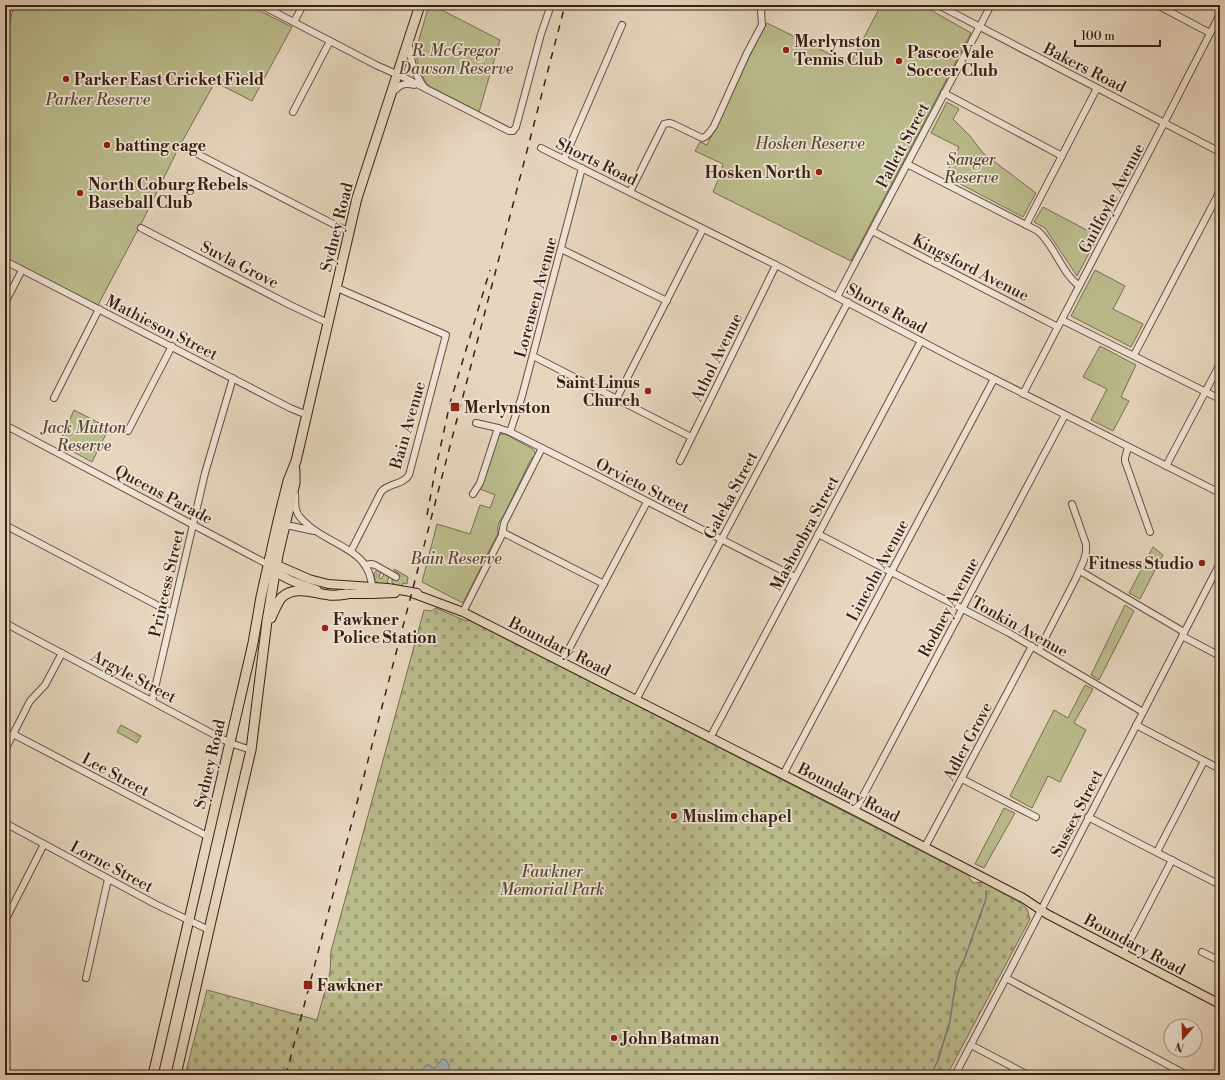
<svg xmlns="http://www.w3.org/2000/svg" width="1225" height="1080" font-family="'Libre Bodoni',serif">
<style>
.grass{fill:url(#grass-tufts);stroke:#796e50}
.cemetery{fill:url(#cemetery-stones);stroke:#796e50}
.park{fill:#bbbc8d;stroke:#796e50}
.water{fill:#9db6be;stroke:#747a79}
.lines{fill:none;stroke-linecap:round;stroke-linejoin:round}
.stream{stroke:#747a79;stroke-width:1.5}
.minor-casing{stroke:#634e3d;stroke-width:8}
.major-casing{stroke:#372112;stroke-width:10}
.highway-casing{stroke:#372112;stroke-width:11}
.minor{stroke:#efe4d5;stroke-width:6}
.major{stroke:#e6d6be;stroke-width:8}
.highway{stroke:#e6d6be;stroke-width:9}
.rail{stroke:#372112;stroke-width:1.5;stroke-dasharray:7 7;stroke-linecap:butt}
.poi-dot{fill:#8f2418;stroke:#efe4d5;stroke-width:1.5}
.labels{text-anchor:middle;stroke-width:3.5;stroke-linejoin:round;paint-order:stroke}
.poi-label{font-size:16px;font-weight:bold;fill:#372112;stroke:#efe4d5;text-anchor:start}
.park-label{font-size:16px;font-style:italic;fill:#584831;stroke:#efe4d5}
.street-label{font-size:16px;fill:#372112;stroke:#efe4d5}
</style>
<defs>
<pattern id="grass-tufts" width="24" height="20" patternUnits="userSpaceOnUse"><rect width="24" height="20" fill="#bbbc8d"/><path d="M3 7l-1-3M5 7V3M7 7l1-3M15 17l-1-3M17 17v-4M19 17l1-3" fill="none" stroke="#a1a179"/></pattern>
<pattern id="cemetery-stones" width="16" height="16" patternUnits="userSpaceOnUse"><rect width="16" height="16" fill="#bbbc8d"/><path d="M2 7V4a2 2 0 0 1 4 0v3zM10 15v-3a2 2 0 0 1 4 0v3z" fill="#a1a179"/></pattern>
</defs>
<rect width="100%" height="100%" fill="#e6d6be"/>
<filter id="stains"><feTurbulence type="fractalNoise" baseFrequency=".005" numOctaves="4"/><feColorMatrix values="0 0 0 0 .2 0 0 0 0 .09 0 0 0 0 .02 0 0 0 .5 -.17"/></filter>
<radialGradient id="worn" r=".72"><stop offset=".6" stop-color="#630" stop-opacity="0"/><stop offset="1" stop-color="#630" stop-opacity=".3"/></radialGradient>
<g class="grass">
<polygon points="394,569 408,577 407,584 403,583 402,586 396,585 392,583 392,579 396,580 398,579 399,574 394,570"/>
<polygon points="379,570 381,571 379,577 381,579 385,573 389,575 387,585 378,584 375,580 374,573 376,571"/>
<polygon points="121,725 141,736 137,743 117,732"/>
</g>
<polygon class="cemetery" points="436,608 466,621 470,620 968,875 972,882 974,883 982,882 1019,902 1027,909 1030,919 947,1075 185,1075 207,990 317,1020 330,972 331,951 424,610 431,611"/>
<g class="park">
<polygon points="5,5 15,5 11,11 5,32"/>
<polygon points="17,5 248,5 292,27 252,101 215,82 178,149 143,220 98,305 5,259 5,41 13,10"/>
<polygon points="429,5 432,5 500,40 479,112 431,87 426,83 419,69 417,60 416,50"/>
<path d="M881 5H922L971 33 851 261 713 192 720 175 723 164 695 151 700 142 707 145C727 104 745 63 767 23L850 64Z"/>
<polygon points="947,102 959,109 953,119 970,136 983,153 1036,193 1023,217 945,176 959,147 931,133"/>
<polygon points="1043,207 1098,236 1077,276 1045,228 1034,222"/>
<polygon points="1095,270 1125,286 1113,309 1143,324 1131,347 1071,316"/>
<polygon points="1100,346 1136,365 1121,397 1129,401 1113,431 1091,420 1107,389 1083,377"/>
<polygon points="74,410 109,428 92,462 59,444"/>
<path d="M501 434H505L533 449 536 454 531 459 504 515C499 521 497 525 498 533L463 603 422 582 437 524 470 534 480 505 490 508 495 495 480 489 498 436Z"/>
<polygon points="1153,547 1163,555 1140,599 1129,593"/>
<polygon points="1125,605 1134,611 1099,680 1091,675"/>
<polygon points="1085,685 1093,689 1074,723 1086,730 1060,782 1048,776 1032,808 1010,796 1054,710 1068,718"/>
<polygon points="1004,808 1015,813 984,868 975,864"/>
</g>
<path class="water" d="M442 1059 446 1060 449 1065C449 1067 449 1070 448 1071 444 1076 425 1075 418 1075L420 1072 426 1065H429L433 1068H435Z"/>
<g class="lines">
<polyline class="stream" points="931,1075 938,1060 950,1021 956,980 959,969 964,960 986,899 986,891"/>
<defs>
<g id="minor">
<polyline points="261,5 376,65 405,78 509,131 513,131 516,127 541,34 551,5"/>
<polyline points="938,5 1220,152"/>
<polyline points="1157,5 1210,33"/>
<polyline points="294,22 303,5"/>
<path d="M409 44C411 61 413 72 424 87"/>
<path d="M393 92C400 85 404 82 414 85"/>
<polyline points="944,93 1062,156"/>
<polyline points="293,112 330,41"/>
<polyline points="182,146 341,228 350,231"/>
<polyline points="541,148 776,265 959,361 1220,493"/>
<polyline points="564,159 622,25"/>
<path d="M907 164 1038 231C1055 246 1061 272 1079 286"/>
<path d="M630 192 664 124 669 123 673 124 702 138C708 137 711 130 714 126L747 53 762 25 761 11 764 5"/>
<polyline points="1026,225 1097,88"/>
<polyline points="141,228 290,305 328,323"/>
<polyline points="872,231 1058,327"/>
<polyline points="561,249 667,301"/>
<polyline points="5,261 290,408 307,415"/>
<path d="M337 288 446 335 409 475C403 485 388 483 381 492L351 551"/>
<polyline points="837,297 991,5"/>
<polyline points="5,303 22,270"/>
<polyline points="1062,320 1220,399"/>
<polyline points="1134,355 1220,191"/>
<polyline points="533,356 691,437"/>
<polyline points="1023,394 1161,129 1220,14"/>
<polyline points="54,398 99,309"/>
<polyline points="617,398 703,229"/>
<polyline points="476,423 498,428 510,432 584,469 795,577"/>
<polyline points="5,425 269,565"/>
<polyline points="128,431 172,346"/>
<polyline points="510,432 522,396 582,168"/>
<polyline points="1128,447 1125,458 1125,461 1150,532"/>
<polyline points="680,461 776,265"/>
<polyline points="1166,466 1220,364"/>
<path d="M295 494C296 500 294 507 297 512 299 518 305 522 309 526 334 547 372 550 372 590"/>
<polyline points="473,494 480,483 498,428"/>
<polyline points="5,525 172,613"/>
<polyline points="285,526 291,526 314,531"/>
<polyline points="502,532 604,584"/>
<polyline points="818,534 1009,633 1143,712"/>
<polyline points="365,565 371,564 375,565 396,577"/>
<polyline points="1080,571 1184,632"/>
<polyline points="463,612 502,535 504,523 542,448"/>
<polyline points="5,623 230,743 251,750"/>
<polyline points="1182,636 1220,656"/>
<polyline points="1039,650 1076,578 1084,560 1086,552 1086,544 1072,504"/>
<polyline points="562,662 647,502"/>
<polyline points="636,700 848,302"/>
<polyline points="152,701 205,473 233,378"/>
<polyline points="1136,725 1220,769"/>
<polyline points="13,734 207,836"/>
<polyline points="710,738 921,341"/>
<polyline points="5,750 30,701 45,685 62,653"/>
<polyline points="783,775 994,379"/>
<polyline points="962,779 1036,817"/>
<polyline points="855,811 1065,415"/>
<polyline points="1088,817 1220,885"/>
<polyline points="5,823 155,904 209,930"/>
<polyline points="925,847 1032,646"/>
<polyline points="1157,852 1204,761"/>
<polyline points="5,921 44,844"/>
<polyline points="1202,952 1220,961"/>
<polyline points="1123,954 1172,860"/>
<polyline points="86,978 108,879"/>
<polyline points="1006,978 1187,1075"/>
<polyline points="971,1045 1028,1075"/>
<polyline points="955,1075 1006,978 1220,563"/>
</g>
<g id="major">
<polyline points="271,565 277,565 309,579 328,584 388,588 417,593"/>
<path d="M272 568C282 579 303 585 317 590"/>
<polyline points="412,593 463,612 855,811 1023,898 1047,914 1220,1004"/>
<polyline points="340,594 372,594 395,593"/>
</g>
<g id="highway">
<path d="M271 618C274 611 277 604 281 598 294 585 313 593 329 595 335 596 341 595 347 594"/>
<polyline points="153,1075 253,643 261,597 278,521 288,481 296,461 357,198 420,5"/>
<polyline points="176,1075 211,921 251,750 267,621 278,555 295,483 295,470"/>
</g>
</defs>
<use href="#minor" class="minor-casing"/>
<use href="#major" class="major-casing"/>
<use href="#highway" class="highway-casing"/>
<use href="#minor" class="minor"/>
<use href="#major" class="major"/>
<use href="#highway" class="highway"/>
<g class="rail">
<polyline points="427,515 435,472 450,403 490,270"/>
<polyline points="286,1075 565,5"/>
</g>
</g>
<g class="poi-dot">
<circle cx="786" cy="50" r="4"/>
<circle cx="899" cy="61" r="4"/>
<circle cx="66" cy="79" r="4"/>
<circle cx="107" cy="145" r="4"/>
<circle cx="819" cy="172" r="4"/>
<circle cx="80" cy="193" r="4"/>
<circle cx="648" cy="391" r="4"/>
<rect x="450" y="402" width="10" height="10" rx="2"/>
<circle cx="1202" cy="563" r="4"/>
<circle cx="325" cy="628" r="4"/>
<circle cx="674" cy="816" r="4"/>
<rect x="303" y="980" width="10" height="10" rx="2"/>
<circle cx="614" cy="1038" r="4"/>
</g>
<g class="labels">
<g class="poi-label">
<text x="794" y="47">Merlynston<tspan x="794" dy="18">Tennis Club</tspan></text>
<text x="907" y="58">Pascoe Vale<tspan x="907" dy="18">Soccer Club</tspan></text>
<text x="74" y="85">Parker East Cricket Field</text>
<text x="115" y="151">batting cage</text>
<text x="811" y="178" text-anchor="end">Hosken North</text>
<text x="88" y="190">North Coburg Rebels<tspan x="88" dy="18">Baseball Club</tspan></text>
<text x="640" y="388" text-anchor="end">Saint Linus<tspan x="640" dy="18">Church</tspan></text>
<text x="464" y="413">Merlynston</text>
<text x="1194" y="569" text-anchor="end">Fitness Studio</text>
<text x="333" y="625">Fawkner<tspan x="333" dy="18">Police Station</tspan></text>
<text x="682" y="822">Muslim chapel</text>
<text x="317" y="991">Fawkner</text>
<text x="622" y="1044">John Batman</text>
</g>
<g class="park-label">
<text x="456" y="56">R. McGregor<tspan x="456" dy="18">Dawson Reserve</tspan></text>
<text x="98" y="105">Parker Reserve</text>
<text x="810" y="149">Hosken Reserve</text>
<text x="971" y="165">Sanger<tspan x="971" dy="18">Reserve</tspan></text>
<text x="84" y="433">Jack Mutton<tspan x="84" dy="18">Reserve</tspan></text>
<text x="456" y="564">Bain Reserve</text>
<text x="552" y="877">Fawkner<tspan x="552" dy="18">Memorial Park</tspan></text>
</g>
<g class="street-label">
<text transform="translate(1085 67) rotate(27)" y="6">Bakers Road</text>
<text transform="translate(902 145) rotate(-62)" y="6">Pallett Street</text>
<text transform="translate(597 161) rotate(26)" y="6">Shorts Road</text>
<text transform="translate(1111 198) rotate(-62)" y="6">Guilfoyle Avenue</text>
<text transform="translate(336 227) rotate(-76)" y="6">Sydney Road</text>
<text transform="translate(240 264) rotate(27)" y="6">Suvla Grove</text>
<text transform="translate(971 267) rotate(27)" y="6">Kingsford Avenue</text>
<text transform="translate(535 297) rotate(-75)" y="6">Lorensen Avenue</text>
<text transform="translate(887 308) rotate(28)" y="6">Shorts Road</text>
<text transform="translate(162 327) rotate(27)" y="6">Mathieson Street</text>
<text transform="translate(716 357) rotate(-64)" y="6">Athol Avenue</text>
<text transform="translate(407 425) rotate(-74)" y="6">Bain Avenue</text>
<text transform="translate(643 485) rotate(27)" y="6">Orvieto Street</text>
<text transform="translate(164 494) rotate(28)" y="6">Queens Parade</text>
<text transform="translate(730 495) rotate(-62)" y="6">Galeka Street</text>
<text transform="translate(804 533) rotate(-62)" y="6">Mashoobra Street</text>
<text transform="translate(877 570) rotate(-62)" y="6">Lincoln Avenue</text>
<text transform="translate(166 583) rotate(-77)" y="6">Princess Street</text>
<text transform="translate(948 607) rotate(-62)" y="6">Rodney Avenue</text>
<text transform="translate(1020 626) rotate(29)" y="6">Tonkin Avenue</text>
<text transform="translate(560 646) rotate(27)" y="6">Boundary Road</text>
<text transform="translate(134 676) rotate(28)" y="6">Argyle Street</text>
<text transform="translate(967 741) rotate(-62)" y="6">Adler Grove</text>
<text transform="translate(209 764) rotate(-77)" y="6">Sydney Road</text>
<text transform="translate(116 774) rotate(28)" y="6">Lee Street</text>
<text transform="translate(849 792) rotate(27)" y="6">Boundary Road</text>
<text transform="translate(1076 813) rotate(-63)" y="6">Sussex Street</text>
<text transform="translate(112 866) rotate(28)" y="6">Lorne Street</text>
<text transform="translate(1135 944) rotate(28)" y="6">Boundary Road</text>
</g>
</g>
<rect width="1225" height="1080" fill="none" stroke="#e6d6be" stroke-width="20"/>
<rect x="6" y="6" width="1213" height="1068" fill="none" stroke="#372112" stroke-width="2"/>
<rect x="10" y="10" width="1205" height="1060" fill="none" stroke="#372112"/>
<g transform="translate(1183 1038) rotate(200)"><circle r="19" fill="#efe4d5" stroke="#a59687"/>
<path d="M0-3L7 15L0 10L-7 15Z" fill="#8f2418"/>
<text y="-6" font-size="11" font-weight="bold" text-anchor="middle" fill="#372112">N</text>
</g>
<path d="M1075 40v6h85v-6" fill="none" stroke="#372112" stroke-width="2"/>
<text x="1081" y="40" font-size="12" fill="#372112" stroke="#efe4d5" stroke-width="3" paint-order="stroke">100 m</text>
<rect width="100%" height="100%" filter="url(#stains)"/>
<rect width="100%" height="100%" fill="url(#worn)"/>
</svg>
